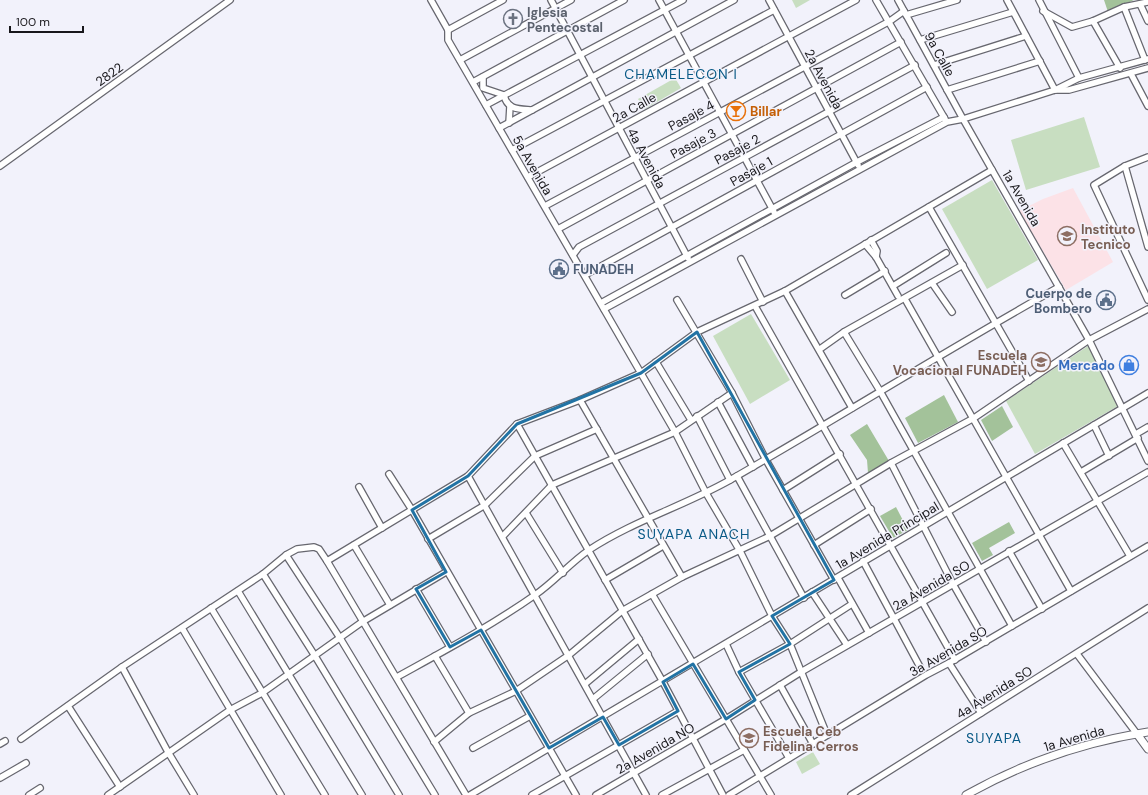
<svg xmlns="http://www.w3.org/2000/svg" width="1148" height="795" font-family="'DM Sans',sans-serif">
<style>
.education{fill:#fce2e7}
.green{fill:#c8dec1}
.forest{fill:#a3c29a}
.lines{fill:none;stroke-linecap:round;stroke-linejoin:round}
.minor-casing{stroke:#67676f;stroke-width:8}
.tertiary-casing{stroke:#67676f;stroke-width:9}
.minor{stroke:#fff;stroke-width:5.5}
.tertiary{stroke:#fff;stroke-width:7}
.marked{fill:none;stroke:#2273a4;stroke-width:3;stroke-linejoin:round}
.labels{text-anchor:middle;stroke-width:3;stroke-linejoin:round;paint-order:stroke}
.worship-label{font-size:13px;font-weight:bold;fill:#5b616d;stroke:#f2f2fb;text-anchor:start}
.street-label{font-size:13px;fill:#18171b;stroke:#f2f2fb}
.food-label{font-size:13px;font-weight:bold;fill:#c56008;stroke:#f2f2fb;text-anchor:start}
.education-label{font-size:13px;font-weight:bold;fill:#785e54;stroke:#f2f2fb;text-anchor:start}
.service-label{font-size:13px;font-weight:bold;fill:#4e5e75;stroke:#f2f2fb;text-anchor:start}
.shop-label{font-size:13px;font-weight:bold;fill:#366cbe;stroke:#f2f2fb;text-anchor:end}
.neighbourhood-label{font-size:14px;letter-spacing:1px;fill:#095a86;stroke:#f2f2fb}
</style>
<rect width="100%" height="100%" fill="#f2f2fb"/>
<polygon class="education" points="1073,188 1113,262 1066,290 1019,211 1043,199"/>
<g class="green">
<polygon points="792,0 810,0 796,8"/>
<polygon points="675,78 681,88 645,109 638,99"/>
<polygon points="1084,117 1100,167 1026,190 1011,140"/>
<polygon points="992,180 1038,260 987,289 942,209"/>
<polygon points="751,314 790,380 750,404 713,336"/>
<polygon points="1088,346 1118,406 1035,454 1006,401"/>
<polygon points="813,752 820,764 802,774 796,762"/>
</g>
<g class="forest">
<polygon points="1104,0 1134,0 1108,12"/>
<polygon points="944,395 958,422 918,443 905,418"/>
<polygon points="1002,406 1013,427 992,441 981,420"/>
<polygon points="867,424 889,461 868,473 867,460 850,435"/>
<polygon points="896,507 908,530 893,538 880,516"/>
<polygon points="1009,522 1015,533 989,548 993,555 982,561 972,543"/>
</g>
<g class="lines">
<defs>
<g id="minor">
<polyline points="431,0 448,30 448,40 675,432 706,493 740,551 772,616 790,644 827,735"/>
<polyline points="551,0 688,258"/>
<polyline points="659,0 774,212"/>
<polyline points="769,0 858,165"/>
<polyline points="876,0 945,119"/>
<polyline points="1007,0 1055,90 1079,78 1148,59"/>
<polyline points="1039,0 1079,78"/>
<polyline points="1140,4 1148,21"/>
<polyline points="1124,7 1145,60"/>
<polyline points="1043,11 1072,27 1093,21 1124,7 1148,2"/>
<polyline points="906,15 957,0"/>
<polyline points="1093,21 1120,68"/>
<polyline points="448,30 503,0"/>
<polyline points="920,40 1013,12"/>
<polyline points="460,60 571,0"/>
<polyline points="934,65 1026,36"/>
<polyline points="1148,68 1069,90 1055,90 963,119 1089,340 1148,461"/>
<polyline points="1131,74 1148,106"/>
<path d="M483 77V88L504 95C507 110 519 109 532 110"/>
<polyline points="473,82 624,0"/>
<polyline points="947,90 1040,61"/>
<polyline points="486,105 683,0"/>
<polyline points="509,123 510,106"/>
<polyline points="499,128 734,0"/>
<polyline points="512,150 774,10"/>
<polyline points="1148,157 1125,166 1094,185 1148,300"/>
<polyline points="0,166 230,0"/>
<polyline points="1125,166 1148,247"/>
<polyline points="528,177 856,0"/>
<polyline points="545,206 890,21 904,11"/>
<polyline points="929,207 1029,381"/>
<polyline points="558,229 901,42"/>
<polyline points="871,240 877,251 876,257"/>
<polyline points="865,244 876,257 898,296"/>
<polyline points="573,255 579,247 915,65"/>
<polyline points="741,259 763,302"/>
<polyline points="585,275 927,87"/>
<polyline points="932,283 952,312"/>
<polyline points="893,286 946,253"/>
<polyline points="785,291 852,408"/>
<polyline points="845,295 885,271"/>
<polyline points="905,299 1071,591"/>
<polyline points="677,300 732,393 766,460 834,580"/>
<polyline points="601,303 857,162 944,117"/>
<polyline points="755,306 955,660"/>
<polyline points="604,309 947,122 963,119 898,0"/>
<polyline points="844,332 880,391 1012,626"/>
<polyline points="820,349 844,332 963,265"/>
<polyline points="656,362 691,420"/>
<polyline points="580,400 682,577"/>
<polyline points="718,402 753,467"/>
<polyline points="697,416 730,480"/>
<polyline points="517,424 663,682 723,795"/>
<polyline points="1094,425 1109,456"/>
<polyline points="1136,434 1148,427"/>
<polyline points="1063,443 1130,556"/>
<polyline points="891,463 953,584 986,642"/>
<polyline points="1081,472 1138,438"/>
<polyline points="389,474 412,510 576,795"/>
<polyline points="468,476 646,795"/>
<polyline points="737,476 804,598"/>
<polyline points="359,487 382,528"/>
<polyline points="783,490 840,454"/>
<polyline points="526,513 563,573"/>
<polyline points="503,536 552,485 675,432 732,393"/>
<polyline points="428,539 485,505 535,456 597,429"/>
<polyline points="354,545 390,605"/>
<polyline points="814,545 871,509"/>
<polyline points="1009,551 1042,609"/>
<polyline points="286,555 340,638 435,795"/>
<polyline points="327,561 468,476 517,424 580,400 641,373 697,332 785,291 992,170"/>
<polyline points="863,561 920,667"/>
<polyline points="263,574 315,656 399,795"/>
<polyline points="838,578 869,633"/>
<polyline points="605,580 663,546"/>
<polyline points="416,589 450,647"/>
<polyline points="238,591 362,795"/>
<polyline points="812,592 847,645"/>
<polyline points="652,594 771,795"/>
<polyline points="211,608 325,795"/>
<polyline points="182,628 281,795"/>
<polyline points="726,644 739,672 789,758"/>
<polyline points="1077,654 1137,734"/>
<polyline points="435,656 469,713"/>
<polyline points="949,663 981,713"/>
<polyline points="122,667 168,752 194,795"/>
<polyline points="739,672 790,644 852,604"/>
<path d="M397 677C444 651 491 626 535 595 554 582 570 563 589 550 633 521 684 506 730 480 840 417 948 349 1059 287"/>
<polyline points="585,684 639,639"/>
<polyline points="780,685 813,744"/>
<polyline points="593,699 648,654"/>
<polyline points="68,706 120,787"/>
<polyline points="21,739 122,667 263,574 286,555 297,549 314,547 319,549 327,561 466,795"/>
<polyline points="434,742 469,713 516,691 569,655 622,611 682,577 770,536 891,463 974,418 1089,340 1148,309"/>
<polyline points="0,744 5,741"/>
<polyline points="473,748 530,716"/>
<polyline points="0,778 26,763"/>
<polyline points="29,795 40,788"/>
<polyline points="108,795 230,710 262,693 362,622 446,572"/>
<polyline points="470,795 1148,393"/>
<polyline points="532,795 678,711"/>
<polyline points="596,795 726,719 801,672 1148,472"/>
<polyline points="662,795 744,750"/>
<polyline points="729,795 926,675 949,663 1148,546"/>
<polyline points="851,795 1148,608"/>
</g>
<g id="tertiary">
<polyline points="1137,734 1148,749"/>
<path d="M966 795C1021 764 1085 742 1148 732"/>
</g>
</defs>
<use href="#minor" class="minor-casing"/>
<use href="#tertiary" class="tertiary-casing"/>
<use href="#minor" class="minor"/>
<use href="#tertiary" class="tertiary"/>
</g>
<path class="marked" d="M697 332 834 580 772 616 790 644 739 672 755 700 726 719 693 664 663 682 678 711 619 745 603 717 549 748 481 630 450 647 416 589 446 572 412 510 468 476 517 424 641 373Z"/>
<defs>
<symbol id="church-ring" viewBox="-11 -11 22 22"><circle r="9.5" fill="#f2f2fb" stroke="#6b7280" stroke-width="1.5"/><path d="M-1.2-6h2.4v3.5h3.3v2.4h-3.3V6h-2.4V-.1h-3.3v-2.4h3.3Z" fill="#6b7280"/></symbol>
<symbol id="bar-ring" viewBox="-11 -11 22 22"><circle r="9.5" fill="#f2f2fb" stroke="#e8710a" stroke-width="1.5"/><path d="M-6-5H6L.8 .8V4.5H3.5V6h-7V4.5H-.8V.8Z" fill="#e8710a"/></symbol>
<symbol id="school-ring" viewBox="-11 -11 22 22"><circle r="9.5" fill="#f2f2fb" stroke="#8d6e63" stroke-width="1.5"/><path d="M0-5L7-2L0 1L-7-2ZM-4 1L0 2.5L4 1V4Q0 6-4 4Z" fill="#8d6e63"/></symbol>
<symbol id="civic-ring" viewBox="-11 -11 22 22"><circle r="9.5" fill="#f2f2fb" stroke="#5c6f8a" stroke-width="1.5"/><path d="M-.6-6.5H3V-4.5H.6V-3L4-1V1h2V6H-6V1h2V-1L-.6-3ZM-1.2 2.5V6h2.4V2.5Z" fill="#5c6f8a"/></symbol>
<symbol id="shop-ring" viewBox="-11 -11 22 22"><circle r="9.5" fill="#f2f2fb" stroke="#3f7fe0" stroke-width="1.5"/><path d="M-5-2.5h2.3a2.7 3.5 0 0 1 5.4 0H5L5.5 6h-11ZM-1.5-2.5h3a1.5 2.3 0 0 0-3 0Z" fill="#3f7fe0"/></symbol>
</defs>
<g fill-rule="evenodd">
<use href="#church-ring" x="502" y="8" width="22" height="22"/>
<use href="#bar-ring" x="725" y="100" width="22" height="22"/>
<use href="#school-ring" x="1056" y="225" width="22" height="22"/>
<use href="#civic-ring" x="548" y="258" width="22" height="22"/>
<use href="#civic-ring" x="1095" y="289" width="22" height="22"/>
<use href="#school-ring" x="1030" y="351" width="22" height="22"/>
<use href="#shop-ring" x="1118" y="354" width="22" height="22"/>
<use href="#school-ring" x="738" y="727" width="22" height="22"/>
</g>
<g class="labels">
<g class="worship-label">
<text x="527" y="17">Iglesia<tspan x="527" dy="15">Pentecostal</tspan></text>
</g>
<g class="street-label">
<text transform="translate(940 54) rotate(61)" y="5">9a Calle</text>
<text transform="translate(109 74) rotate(-36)" y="5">2822</text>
<text transform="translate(824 79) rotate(62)" y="5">2a Avenida</text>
<text transform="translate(634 107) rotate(-29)" y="5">2a Calle</text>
<text transform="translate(691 115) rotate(-28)" y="5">Pasaje 4</text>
<text transform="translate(693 143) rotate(-28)" y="5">Pasaje 3</text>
<text transform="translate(737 149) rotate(-28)" y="5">Pasaje 2</text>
<text transform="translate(647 158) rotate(62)" y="5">4a Avenida</text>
<text transform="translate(533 165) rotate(60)" y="5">5a Avenida</text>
<text transform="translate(751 171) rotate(-29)" y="5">Pasaje 1</text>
<text transform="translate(1022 198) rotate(60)" y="5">1a Avenida</text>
<text transform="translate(887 535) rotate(-31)" y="5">1a Avenida Principal</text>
<text transform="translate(931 585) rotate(-30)" y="5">2a Avenida SO</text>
<text transform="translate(948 651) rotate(-30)" y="5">3a Avenida SO</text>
<text transform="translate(994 692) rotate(-32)" y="5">4a Avenida SO</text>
<text transform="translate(1074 738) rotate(-16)" y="5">1a Avenida</text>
<text transform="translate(655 748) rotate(-30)" y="5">2a Avenida NO</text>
</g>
<g class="food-label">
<text x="750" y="116">Billar</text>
</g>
<g class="education-label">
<text x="1081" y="234">Instituto<tspan x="1081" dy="15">Tecnico</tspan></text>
<text x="1027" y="360" text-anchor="end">Escuela<tspan x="1027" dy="15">Vocacional FUNADEH</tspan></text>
<text x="763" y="736">Escuela Ceb<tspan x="763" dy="15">Fidelina Cerros</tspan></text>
</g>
<g class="service-label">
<text x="573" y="274">FUNADEH</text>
<text x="1092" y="298" text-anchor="end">Cuerpo de<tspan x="1092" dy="15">Bombero</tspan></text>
</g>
<g class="shop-label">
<text x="1115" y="370">Mercado</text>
</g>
<g class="neighbourhood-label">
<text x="681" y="79">CHAMELECON I</text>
<text x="694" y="539">SUYAPA ANACH</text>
<text x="994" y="743">SUYAPA</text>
</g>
</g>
<path d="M10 26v6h73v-6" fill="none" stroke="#18171b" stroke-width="2"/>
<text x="16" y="26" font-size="12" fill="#18171b" stroke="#f2f2fb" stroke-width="3" paint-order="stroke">100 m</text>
</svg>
